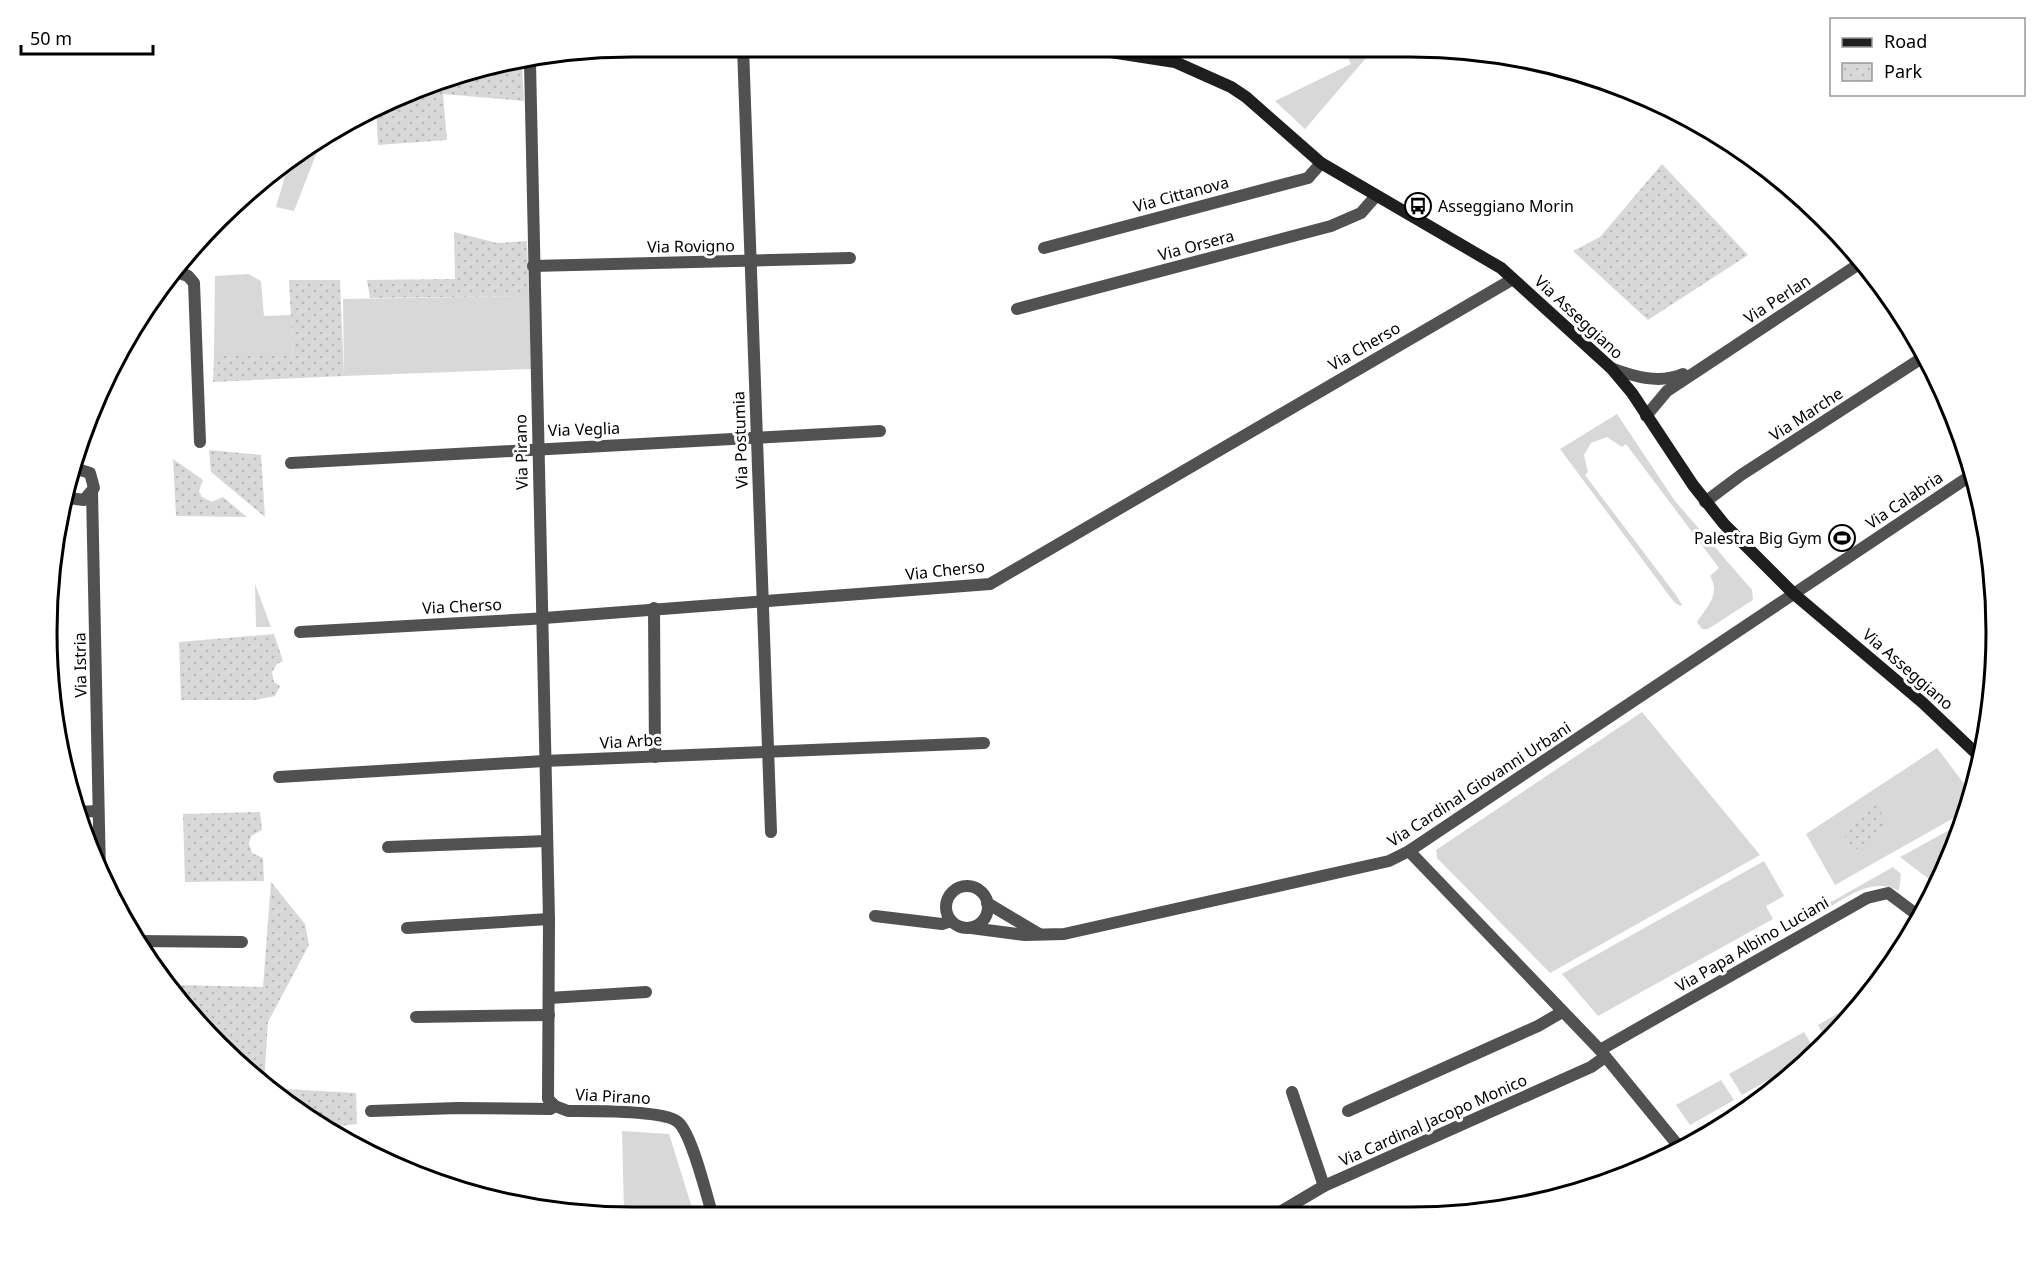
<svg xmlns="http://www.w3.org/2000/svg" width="2043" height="1264" font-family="'Noto Sans',sans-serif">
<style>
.grass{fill:#d8d8d8}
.park{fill:url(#park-dots)}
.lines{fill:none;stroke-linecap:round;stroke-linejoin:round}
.street{stroke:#515151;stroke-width:12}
.secondary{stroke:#1e1e1e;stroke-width:12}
.labels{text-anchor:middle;stroke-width:6;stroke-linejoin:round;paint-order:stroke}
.street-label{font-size:16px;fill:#000;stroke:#fff}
.poi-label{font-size:16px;fill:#000;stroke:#fff;text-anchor:start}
.rim{fill:none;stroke:#000;stroke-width:3}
</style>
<defs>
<pattern id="park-dots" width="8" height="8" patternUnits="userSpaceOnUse" patternTransform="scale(1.5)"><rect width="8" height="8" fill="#d8d8d8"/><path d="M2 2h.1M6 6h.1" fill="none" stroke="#b8b8b8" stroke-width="1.8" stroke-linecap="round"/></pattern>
</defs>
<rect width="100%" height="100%" fill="#fff"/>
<g class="grass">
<polygon points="1345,51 1372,51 1305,129 1275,101 1351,64"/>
<polygon points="322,139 294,211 276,207 290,159"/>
<polygon points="248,274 261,281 264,316 291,315 293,356 214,356 215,276"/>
<polygon points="529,296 531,369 344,376 343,299"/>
<path d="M1617 414 1675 501 1752 590 1753 600 1708 629H1702L1697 622C1707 607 1721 594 1710 576L1719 568 1626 444 1622 447 1607 437 1591 443 1584 455 1588 472 1585 475 1676 595 1682 605 1680 606 1674 602 1560 449Z"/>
<polygon points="255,584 271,627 256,627"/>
<polygon points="1642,712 1760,855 1550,973 1437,858 1436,850"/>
<polygon points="1937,748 1972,794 1966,811 1835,885 1806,834"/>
<polygon points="1962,823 1938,886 1900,857"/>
<polygon points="1764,861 1784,896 1766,906 1773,919 1598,1016 1562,974"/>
<path d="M1893 867 1901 874 1899 891C1871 875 1842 901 1817 915L1815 911Z"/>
<polygon points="1868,996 1827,1041 1818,1025"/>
<polygon points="1804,1032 1816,1052 1813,1055 1742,1095 1729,1074"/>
<polygon points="1721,1080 1734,1100 1690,1125 1676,1105"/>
<polygon points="622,1131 669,1134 693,1211 624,1211"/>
</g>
<g class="park">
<polygon points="522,65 524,101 443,94 447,140 378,145 376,106 444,77"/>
<polygon points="1662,164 1748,255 1648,320 1573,251 1600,237"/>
<polygon points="454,232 497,243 527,241 529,296 370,298 367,280 455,279"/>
<polygon points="289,280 340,280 344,376 213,382 214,356 293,356"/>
<polygon points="209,450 261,455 265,517 211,472"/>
<polygon points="173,459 203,480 199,491 202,497 212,502 223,497 247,517 176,516"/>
<polygon points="274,634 283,661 277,664 272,672 274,682 280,686 275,696 255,700 181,700 179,642"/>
<polygon points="1876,805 1890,826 1854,851 1842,831"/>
<polygon points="260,812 262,830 251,836 249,844 252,853 263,858 264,881 185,882 183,814"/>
<polygon points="271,882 305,924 309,945 268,1022 264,1085 180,1001 179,985 263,987"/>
<polygon points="267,1088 356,1093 357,1124 329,1127 276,1097"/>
</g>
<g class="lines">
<g class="street">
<polyline points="743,47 771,832"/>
<path d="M530 63 549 919 548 1099 555 1106 568 1111C590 1111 664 1110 678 1122 692 1134 706 1194 712 1213"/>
<polyline points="1044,248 1308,178 1321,163"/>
<polyline points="533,266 850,258"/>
<polyline points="174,271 188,276 194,283 200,442"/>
<polyline points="148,306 168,284 174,269"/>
<polyline points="1017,309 1331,226 1361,213 1375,197"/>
<path d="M1611 368C1635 377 1659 384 1683 374"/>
<polyline points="1646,416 1667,391 1862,262"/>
<polyline points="291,463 880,431"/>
<polyline points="92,492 100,874"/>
<polyline points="69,498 84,500 94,488 90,473 74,468"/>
<polyline points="1705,502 1741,475 1925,356"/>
<polyline points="654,608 655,757"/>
<polyline points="300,632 531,619 990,584 1513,279"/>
<polyline points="279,777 544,761 984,743"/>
<polyline points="76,812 98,811"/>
<polyline points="388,847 546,841"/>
<polyline points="1409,851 1600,1050 1681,1149"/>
<circle cx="967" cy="907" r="21"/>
<polyline points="987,903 1039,934"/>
<polyline points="875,916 942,924 951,921"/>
<polyline points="407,928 549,919"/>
<polyline points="971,928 1025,935 1064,934 1389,861 1409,851 1973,474"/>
<polyline points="138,941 242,942"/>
<polyline points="549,998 646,992"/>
<polyline points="416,1017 549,1015"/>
<polyline points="1600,1050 1867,898 1888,893 1920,917"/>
<polyline points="1292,1092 1324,1186"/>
<polyline points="371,1111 458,1108 550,1109 555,1106"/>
<polyline points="1348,1111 1538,1026 1562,1012"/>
<polyline points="1275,1215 1324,1186 1591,1067 1605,1057"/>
</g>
<polyline class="secondary" points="1091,49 1175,62 1231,87 1246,97 1321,163 1501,268 1611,368 1632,393 1693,485 1724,524 1794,594 1923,703 1981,758"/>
</g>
<defs>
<symbol id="bus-ring" viewBox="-11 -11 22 22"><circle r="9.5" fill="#fff" stroke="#000" stroke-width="1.5"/><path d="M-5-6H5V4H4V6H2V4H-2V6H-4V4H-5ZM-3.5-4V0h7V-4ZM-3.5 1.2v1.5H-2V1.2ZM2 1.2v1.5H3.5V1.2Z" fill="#000"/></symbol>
<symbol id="stadium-ring" viewBox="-11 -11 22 22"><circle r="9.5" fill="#fff" stroke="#000" stroke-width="1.5"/><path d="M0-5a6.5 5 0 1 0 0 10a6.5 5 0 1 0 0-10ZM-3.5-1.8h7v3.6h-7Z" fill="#000"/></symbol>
</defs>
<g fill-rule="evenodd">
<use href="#bus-ring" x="1403" y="191" width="30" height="30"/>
<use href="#stadium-ring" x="1827" y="523" width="30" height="30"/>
</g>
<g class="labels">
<g class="street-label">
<text transform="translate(1181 194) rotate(-15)" y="6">Via Cittanova</text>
<text transform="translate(1196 245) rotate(-15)" y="6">Via Orsera</text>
<text transform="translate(691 246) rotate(-1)" y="6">Via Rovigno</text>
<text transform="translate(1777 299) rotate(-33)" y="6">Via Perlan</text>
<text transform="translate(1579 317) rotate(43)" y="6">Via Asseggiano</text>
<text transform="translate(1364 346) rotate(-30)" y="6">Via Cherso</text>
<text transform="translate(1806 414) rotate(-33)" y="6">Via Marche</text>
<text transform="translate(584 429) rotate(-2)" y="6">Via Veglia</text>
<text transform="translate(740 440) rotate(-92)" y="6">Via Postumia</text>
<text transform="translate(521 452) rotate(-91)" y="6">Via Pirano</text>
<text transform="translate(1904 500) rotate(-34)" y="6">Via Calabria</text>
<text transform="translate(945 570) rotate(-6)" y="6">Via Cherso</text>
<text transform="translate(462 606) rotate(-3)" y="6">Via Cherso</text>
<text transform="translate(80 665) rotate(-91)" y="6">Via Istria</text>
<text transform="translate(1908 669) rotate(41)" y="6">Via Asseggiano</text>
<text transform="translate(631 741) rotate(-3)" y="6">Via Arbe</text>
<text transform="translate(1479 784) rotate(-33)" y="6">Via Cardinal Giovanni Urbani</text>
<text transform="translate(1752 944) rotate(-30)" y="6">Via Papa Albino Luciani</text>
<text transform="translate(613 1096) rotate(3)" y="6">Via Pirano</text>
<text transform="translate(1433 1120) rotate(-24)" y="6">Via Cardinal Jacopo Monico</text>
</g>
<g class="poi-label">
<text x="1438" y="212">Asseggiano Morin</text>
<text x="1822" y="544" text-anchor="end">Palestra Big Gym</text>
</g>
</g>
<path d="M0 0H2043V1264H0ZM632 57H1411A575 575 0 0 1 1986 632V632A575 575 0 0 1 1411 1207H632A575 575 0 0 1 57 632V632A575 575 0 0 1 632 57Z" fill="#fff" fill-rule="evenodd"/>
<path class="rim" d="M632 57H1411A575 575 0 0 1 1986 632V632A575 575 0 0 1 1411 1207H632A575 575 0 0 1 57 632V632A575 575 0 0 1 632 57Z"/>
<rect x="1830" y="18" width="195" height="78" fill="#ffffff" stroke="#999999" stroke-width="1.5"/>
<rect x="1842" y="38" width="30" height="9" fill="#1e1e1e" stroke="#999999" stroke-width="1.5"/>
<text x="1884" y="48" font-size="18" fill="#000000">Road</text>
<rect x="1842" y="63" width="30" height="18" fill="url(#park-dots)" stroke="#999999" stroke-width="1.5"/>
<text x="1884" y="78" font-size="18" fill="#000000">Park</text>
<path d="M21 45v9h132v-9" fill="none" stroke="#000000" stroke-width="3"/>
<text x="30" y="45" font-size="18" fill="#000000" stroke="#ffffff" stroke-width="4.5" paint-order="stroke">50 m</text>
</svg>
